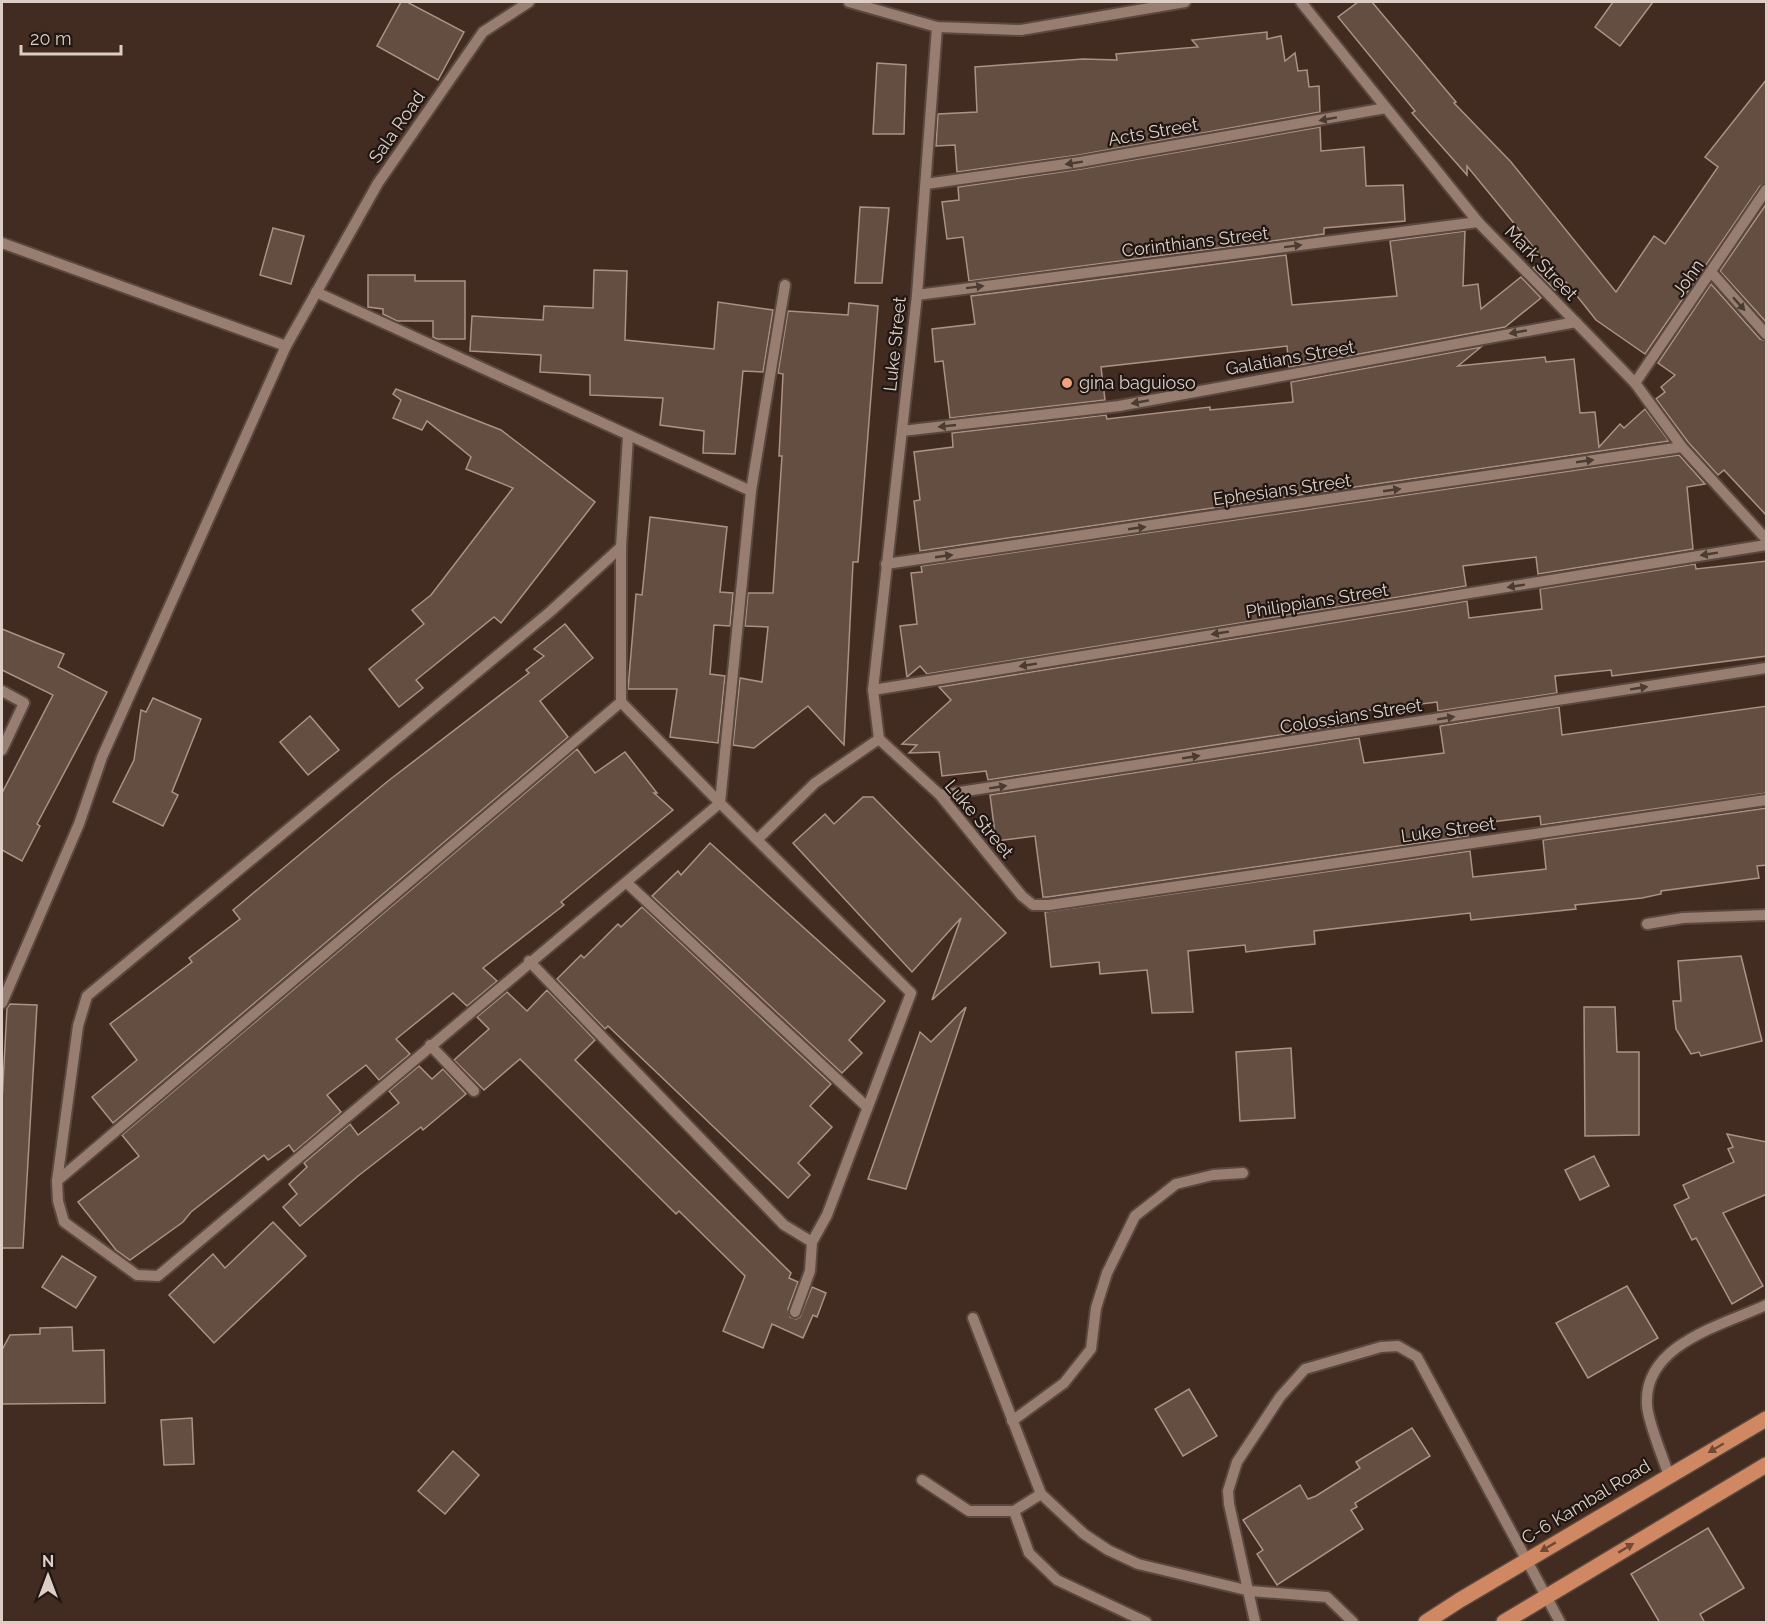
<svg xmlns="http://www.w3.org/2000/svg" width="1768" height="1624" font-family="Raleway,sans-serif">
<style>
.building{fill:#644d41;stroke:#ac9285;stroke-width:1.5}
.lines{fill:none;stroke-linecap:round;stroke-linejoin:round}
.minor-casing{stroke:#5a483f;stroke-width:14}
.major-casing{stroke:#5a483f;stroke-width:18}
.minor{stroke:#977e71;stroke-width:10}
.major{stroke:#cf8861;stroke-width:15}
.oneway{fill:#4a3b33}
.oneway2{fill:#6f4a36}
.poi-dot{fill:#f0a27a;stroke:#211712;stroke-width:2}
.labels{text-anchor:middle;stroke-width:4.5;stroke-linejoin:round;paint-order:stroke}
.street-label{font-size:18px;fill:#dccec7;stroke:#211712}
.poi-label{font-size:18px;fill:#dccec7;stroke:#211712;text-anchor:start}
</style>
<rect width="100%" height="100%" fill="#422c21"/>
<g class="building">
<polygon points="401,2 407,2 464,32 438,80 377,46"/>
<polygon points="1358,2 1372,2 1456,102 1454,103 1511,162 1616,292 1654,236 1665,244 1718,167 1705,157 1767,79 1767,183 1760,186 1645,354 1596,320 1566,282 1555,290 1533,268 1544,260 1467,166 1467,175 1412,113 1415,111 1338,17"/>
<polygon points="1613,2 1653,2 1620,46 1595,27"/>
<polygon points="1267,32 1267,39 1281,36 1285,61 1295,53 1298,71 1307,70 1309,87 1319,86 1320,112 1079,155 957,172 955,145 936,146 938,114 977,112 975,67 1083,59 1117,60 1116,54 1198,47 1192,40"/>
<polygon points="877,63 906,65 904,134 873,134"/>
<polygon points="1320,127 1321,151 1364,147 1366,186 1403,185 1405,221 1324,228 1324,234 969,281 963,237 947,239 942,202 959,200 958,187 1081,169"/>
<polygon points="1767,203 1767,323 1720,271"/>
<polygon points="860,207 889,208 882,283 855,283"/>
<polygon points="273,228 304,236 291,284 260,275"/>
<polygon points="1465,231 1463,286 1478,284 1481,309 1521,277 1541,298 1505,327 1289,367 1287,346 1101,367 1105,400 950,418 943,361 935,362 932,329 975,324 971,296 1286,255 1292,305 1397,296 1390,241"/>
<polygon points="594,270 627,271 625,340 714,349 718,302 773,310 763,372 743,371 735,454 703,453 704,431 660,425 663,398 590,395 590,375 540,372 541,355 470,351 472,316 543,320 544,306 593,308"/>
<polygon points="368,275 415,275 415,281 465,281 465,339 437,339 433,337 433,321 397,321 383,314 383,309 368,307"/>
<polygon points="1711,284 1760,339 1767,341 1767,516 1724,470 1718,475 1688,442 1656,399 1665,392 1661,387 1675,375 1658,363"/>
<polygon points="849,303 878,306 858,562 853,562 844,745 808,706 754,748 733,745 740,678 762,682 768,627 745,626 748,593 773,593 782,456 779,456 783,374 778,373 788,311 848,315"/>
<polygon points="1481,347 1458,366 1545,357 1546,362 1574,359 1580,413 1595,412 1599,447 1620,424 1624,428 1645,409 1669,441 920,551 914,501 920,500 914,452 953,447 952,433 1106,415 1107,419 1210,407 1210,410 1293,402 1291,382"/>
<polygon points="396,389 501,430 595,502 501,623 494,617 416,680 423,688 399,707 369,669 424,624 412,610 431,595 513,488 466,469 471,457 427,421 422,430 393,418 401,400 393,394"/>
<polygon points="1679,455 1705,484 1687,487 1693,549 1538,574 1536,557 1463,566 1466,586 927,674 920,666 907,677 900,626 917,624 911,573 922,572 921,566"/>
<polygon points="650,517 727,527 720,592 733,593 730,626 714,625 710,674 725,676 718,743 670,737 677,689 628,689 636,594 642,595"/>
<polygon points="1767,561 1767,656 1612,676 1611,670 1555,676 1557,693 1438,711 1437,702 1355,712 1357,723 988,780 986,771 942,776 939,752 909,753 917,745 902,744 951,700 939,687 1467,601 1469,618 1542,609 1540,589 1695,564 1696,569"/>
<polygon points="565,624 593,658 540,701 568,737 113,1123 92,1097 137,1060 110,1024 192,962 189,958 240,919 233,910 263,885 388,781 529,673 526,670 544,656 534,649"/>
<polygon points="2,629 64,654 58,667 107,692 37,824 40,826 22,861 2,850 2,793 53,695 2,670"/>
<polygon points="153,698 201,719 172,792 178,795 163,826 113,802 134,760 141,710 146,712"/>
<polygon points="1767,706 1767,793 1541,825 1540,816 1467,825 1468,836 1048,897 1043,897 1035,836 996,841 990,795 1359,738 1364,763 1444,753 1440,726 1559,707 1562,735"/>
<polygon points="310,716 339,750 308,775 280,742"/>
<polygon points="577,749 595,773 625,752 657,793 654,793 673,810 561,902 564,905 483,968 497,981 467,1006 453,993 396,1039 410,1054 379,1080 366,1065 327,1095 341,1112 294,1152 289,1145 268,1160 264,1155 191,1212 183,1222 130,1260 116,1250 78,1202 139,1156 122,1135"/>
<polygon points="863,797 873,797 1006,933 932,1000 961,918 912,972 793,843 825,814 834,824"/>
<polygon points="1767,808 1767,865 1757,866 1759,878 1661,891 1661,894 1642,898 1575,905 1576,909 1471,920 1470,913 1314,931 1315,944 1287,947 1246,952 1245,945 1188,951 1193,1012 1152,1013 1147,970 1100,974 1099,962 1051,967 1045,912 1470,851 1473,877 1546,869 1543,840"/>
<polygon points="710,843 885,1001 849,1040 862,1053 842,1073 652,896 678,871 681,875"/>
<polygon points="642,907 831,1084 810,1106 832,1127 798,1163 810,1175 788,1198 608,1026 605,1029 557,979 581,955 584,958 618,924 621,927"/>
<polygon points="1741,956 1762,1041 1701,1056 1699,1052 1691,1054 1676,1029 1673,1001 1681,1001 1678,961"/>
<polygon points="547,990 595,1040 575,1060 791,1273 789,1278 798,1282 788,1309 790,1317 796,1319 800,1317 812,1287 826,1293 817,1317 813,1315 803,1338 772,1324 763,1348 723,1331 745,1276 679,1211 676,1214 520,1059 484,1090 454,1060 489,1029 477,1017 507,992 527,1011"/>
<polygon points="10,1004 37,1005 23,1248 2,1248 2,1102 7,1008"/>
<polygon points="966,1007 906,1189 868,1179 920,1032 931,1042"/>
<polygon points="1584,1007 1615,1007 1617,1052 1639,1052 1639,1135 1585,1136"/>
<polygon points="1291,1048 1295,1118 1240,1121 1236,1052"/>
<polygon points="419,1066 432,1079 443,1069 466,1094 423,1130 421,1127 358,1176 300,1226 283,1207 297,1194 289,1184 307,1167 304,1163 350,1124 358,1135 399,1103 389,1091"/>
<polygon points="1727,1134 1767,1142 1767,1194 1723,1213 1763,1286 1732,1304 1696,1238 1692,1240 1674,1205 1689,1198 1683,1185 1734,1162 1728,1149 1733,1147"/>
<polygon points="1594,1156 1609,1186 1580,1200 1565,1170"/>
<polygon points="273,1222 306,1256 214,1343 169,1295 213,1254 225,1268"/>
<polygon points="62,1256 96,1277 76,1308 42,1287"/>
<polygon points="1627,1286 1658,1338 1588,1378 1556,1323"/>
<polygon points="72,1327 73,1351 104,1350 105,1403 2,1404 2,1350 10,1335 40,1334 40,1328"/>
<polygon points="1189,1389 1217,1436 1183,1456 1155,1409"/>
<polygon points="192,1418 194,1464 164,1465 161,1420"/>
<polygon points="1412,1428 1430,1456 1355,1503 1357,1507 1351,1510 1363,1529 1277,1585 1257,1554 1263,1550 1243,1520 1300,1485 1308,1499 1316,1496 1360,1468 1356,1462"/>
<polygon points="453,1451 479,1475 445,1514 418,1491"/>
<polygon points="1708,1528 1744,1588 1700,1614 1705,1623 1660,1623 1631,1574"/>
</g>
<g class="lines">
<defs>
<g id="minor">
<polyline points="849,2 937,27 1021,30 1185,2"/>
<polyline points="1301,2 1478,222 1635,383 1682,447 1766,539"/>
<polyline points="937,27 917,295 873,690 879,739 940,795 1022,896 1033,905 1049,905 1766,800"/>
<polyline points="926,184 1080,162 1386,108"/>
<polyline points="2,243 286,346 378,183 483,32 529,2"/>
<polyline points="1712,273 1766,334"/>
<polyline points="316,292 751,491"/>
<polyline points="917,295 1478,222"/>
<polyline points="1635,383 1766,190"/>
<polyline points="902,431 1119,406 1576,322"/>
<polyline points="621,547 551,611 87,996 78,1026 57,1181 58,1201 64,1222 137,1275 158,1276 720,803 621,702 621,547 628,437"/>
<polyline points="886,564 1682,447"/>
<polyline points="873,690 1766,545"/>
<polyline points="2,691 24,703 2,750"/>
<polyline points="940,795 1766,668"/>
<polyline points="758,839 815,783 879,739"/>
<polyline points="627,883 867,1107"/>
<polyline points="1647,924 1683,918 1766,915"/>
<polyline points="529,961 784,1225 812,1242 827,1215 911,993 720,803 751,491 785,285"/>
<polyline points="2,1003 79,824 102,757 286,346"/>
<polyline points="430,1045 474,1091"/>
<polyline points="57,1181 621,702"/>
<polyline points="795,1312 810,1271 812,1242"/>
<polyline points="973,1318 1041,1494 1084,1534 1108,1550 1138,1564 1250,1591 1327,1597 1353,1622"/>
<polyline points="1012,1421 1064,1383 1091,1349 1096,1308 1107,1273 1135,1216 1176,1184 1213,1175 1243,1173"/>
<path d="M1669 1476C1663 1457 1648 1423 1647 1405 1643 1344 1723 1325 1766 1305"/>
<polyline points="922,1480 969,1511 1014,1511 1041,1494"/>
<polyline points="1014,1511 1029,1553 1057,1580 1146,1622"/>
<polyline points="1255,1622 1229,1504 1228,1491 1237,1462 1280,1397 1305,1369 1381,1347 1398,1346 1417,1357 1560,1622"/>
</g>
<g id="major">
<polyline points="1426,1622 1460,1600 1766,1419"/>
<polyline points="1504,1622 1766,1465"/>
</g>
</defs>
<use href="#minor" class="minor-casing"/>
<use href="#major" class="major-casing"/>
<use href="#minor" class="minor"/>
<use href="#major" class="major"/>
</g>
<defs><path id="oneway-solid" d="M-6-.8H1V-3.2L6.5 0L1 3.2V.8H-6Z" transform="scale(1.5)"/></defs>
<g class="oneway">
<use href="#oneway-solid" transform="translate(1328 119) rotate(170)"/>
<use href="#oneway-solid" transform="translate(1074 163) rotate(171)"/>
<use href="#oneway-solid" transform="translate(1293 246) rotate(-7)"/>
<use href="#oneway-solid" transform="translate(975 287) rotate(-7)"/>
<use href="#oneway-solid" transform="translate(1739 304) rotate(48)"/>
<use href="#oneway-solid" transform="translate(1518 332) rotate(170)"/>
<use href="#oneway-solid" transform="translate(1140 402) rotate(170)"/>
<use href="#oneway-solid" transform="translate(947 426) rotate(174)"/>
<use href="#oneway-solid" transform="translate(1585 461) rotate(-8)"/>
<use href="#oneway-solid" transform="translate(1392 490) rotate(-8)"/>
<use href="#oneway-solid" transform="translate(1137 528) rotate(-8)"/>
<use href="#oneway-solid" transform="translate(1709 554) rotate(171)"/>
<use href="#oneway-solid" transform="translate(944 556) rotate(-8)"/>
<use href="#oneway-solid" transform="translate(1516 586) rotate(171)"/>
<use href="#oneway-solid" transform="translate(1220 633) rotate(171)"/>
<use href="#oneway-solid" transform="translate(1028 665) rotate(171)"/>
<use href="#oneway-solid" transform="translate(1639 688) rotate(-9)"/>
<use href="#oneway-solid" transform="translate(1446 718) rotate(-9)"/>
<use href="#oneway-solid" transform="translate(1191 757) rotate(-9)"/>
<use href="#oneway-solid" transform="translate(998 787) rotate(-9)"/>
</g>
<g class="oneway2">
<use href="#oneway-solid" transform="translate(1716 1448) rotate(150)"/>
<use href="#oneway-solid" transform="translate(1548 1547) rotate(149)"/>
<use href="#oneway-solid" transform="translate(1626 1548) rotate(-31)"/>
</g>
<circle class="poi-dot" cx="1067" cy="383" r="6"/>
<g class="labels">
<g class="street-label">
<text transform="translate(397 127) rotate(-55)" y="6">Sala Road</text>
<text transform="translate(1153 132) rotate(-10)" y="6">Acts Street</text>
<text transform="translate(1195 242) rotate(-7)" y="6">Corinthians Street</text>
<text transform="translate(1541 263) rotate(46)" y="6">Mark Street</text>
<text transform="translate(1688 278) rotate(-55)" y="6">John</text>
<text transform="translate(895 344) rotate(-84)" y="6">Luke Street</text>
<text transform="translate(1290 358) rotate(-10)" y="6">Galatians Street</text>
<text transform="translate(1282 490) rotate(-8)" y="6">Ephesians Street</text>
<text transform="translate(1317 601) rotate(-9)" y="6">Philippians Street</text>
<text transform="translate(1351 716) rotate(-9)" y="6">Colossians Street</text>
<text transform="translate(979 819) rotate(50)" y="6">Luke Street</text>
<text transform="translate(1448 830) rotate(-8)" y="6">Luke Street</text>
<text transform="translate(1586 1502) rotate(-31)" y="6">C-6 Kambal Road</text>
</g>
<g class="poi-label">
<text x="1079" y="389">gina baguioso</text>
</g>
</g>
<rect width="1768" height="1624" fill="none" stroke="#dccec7" stroke-width="6"/>
<g transform="translate(48 1576)" stroke="#211712" stroke-width="4.5" paint-order="stroke">
<path d="M0-4.5L10 22L0 15L-10 22Z" fill="#dccec7"/>
<text y="-9" font-size="16" font-weight="bold" text-anchor="middle" fill="#dccec7">N</text>
</g>
<path d="M21 45v9h100v-9" fill="none" stroke="#dccec7" stroke-width="3"/>
<text x="30" y="45" font-size="18" fill="#dccec7" stroke="#211712" stroke-width="4.5" paint-order="stroke">20 m</text>
</svg>
